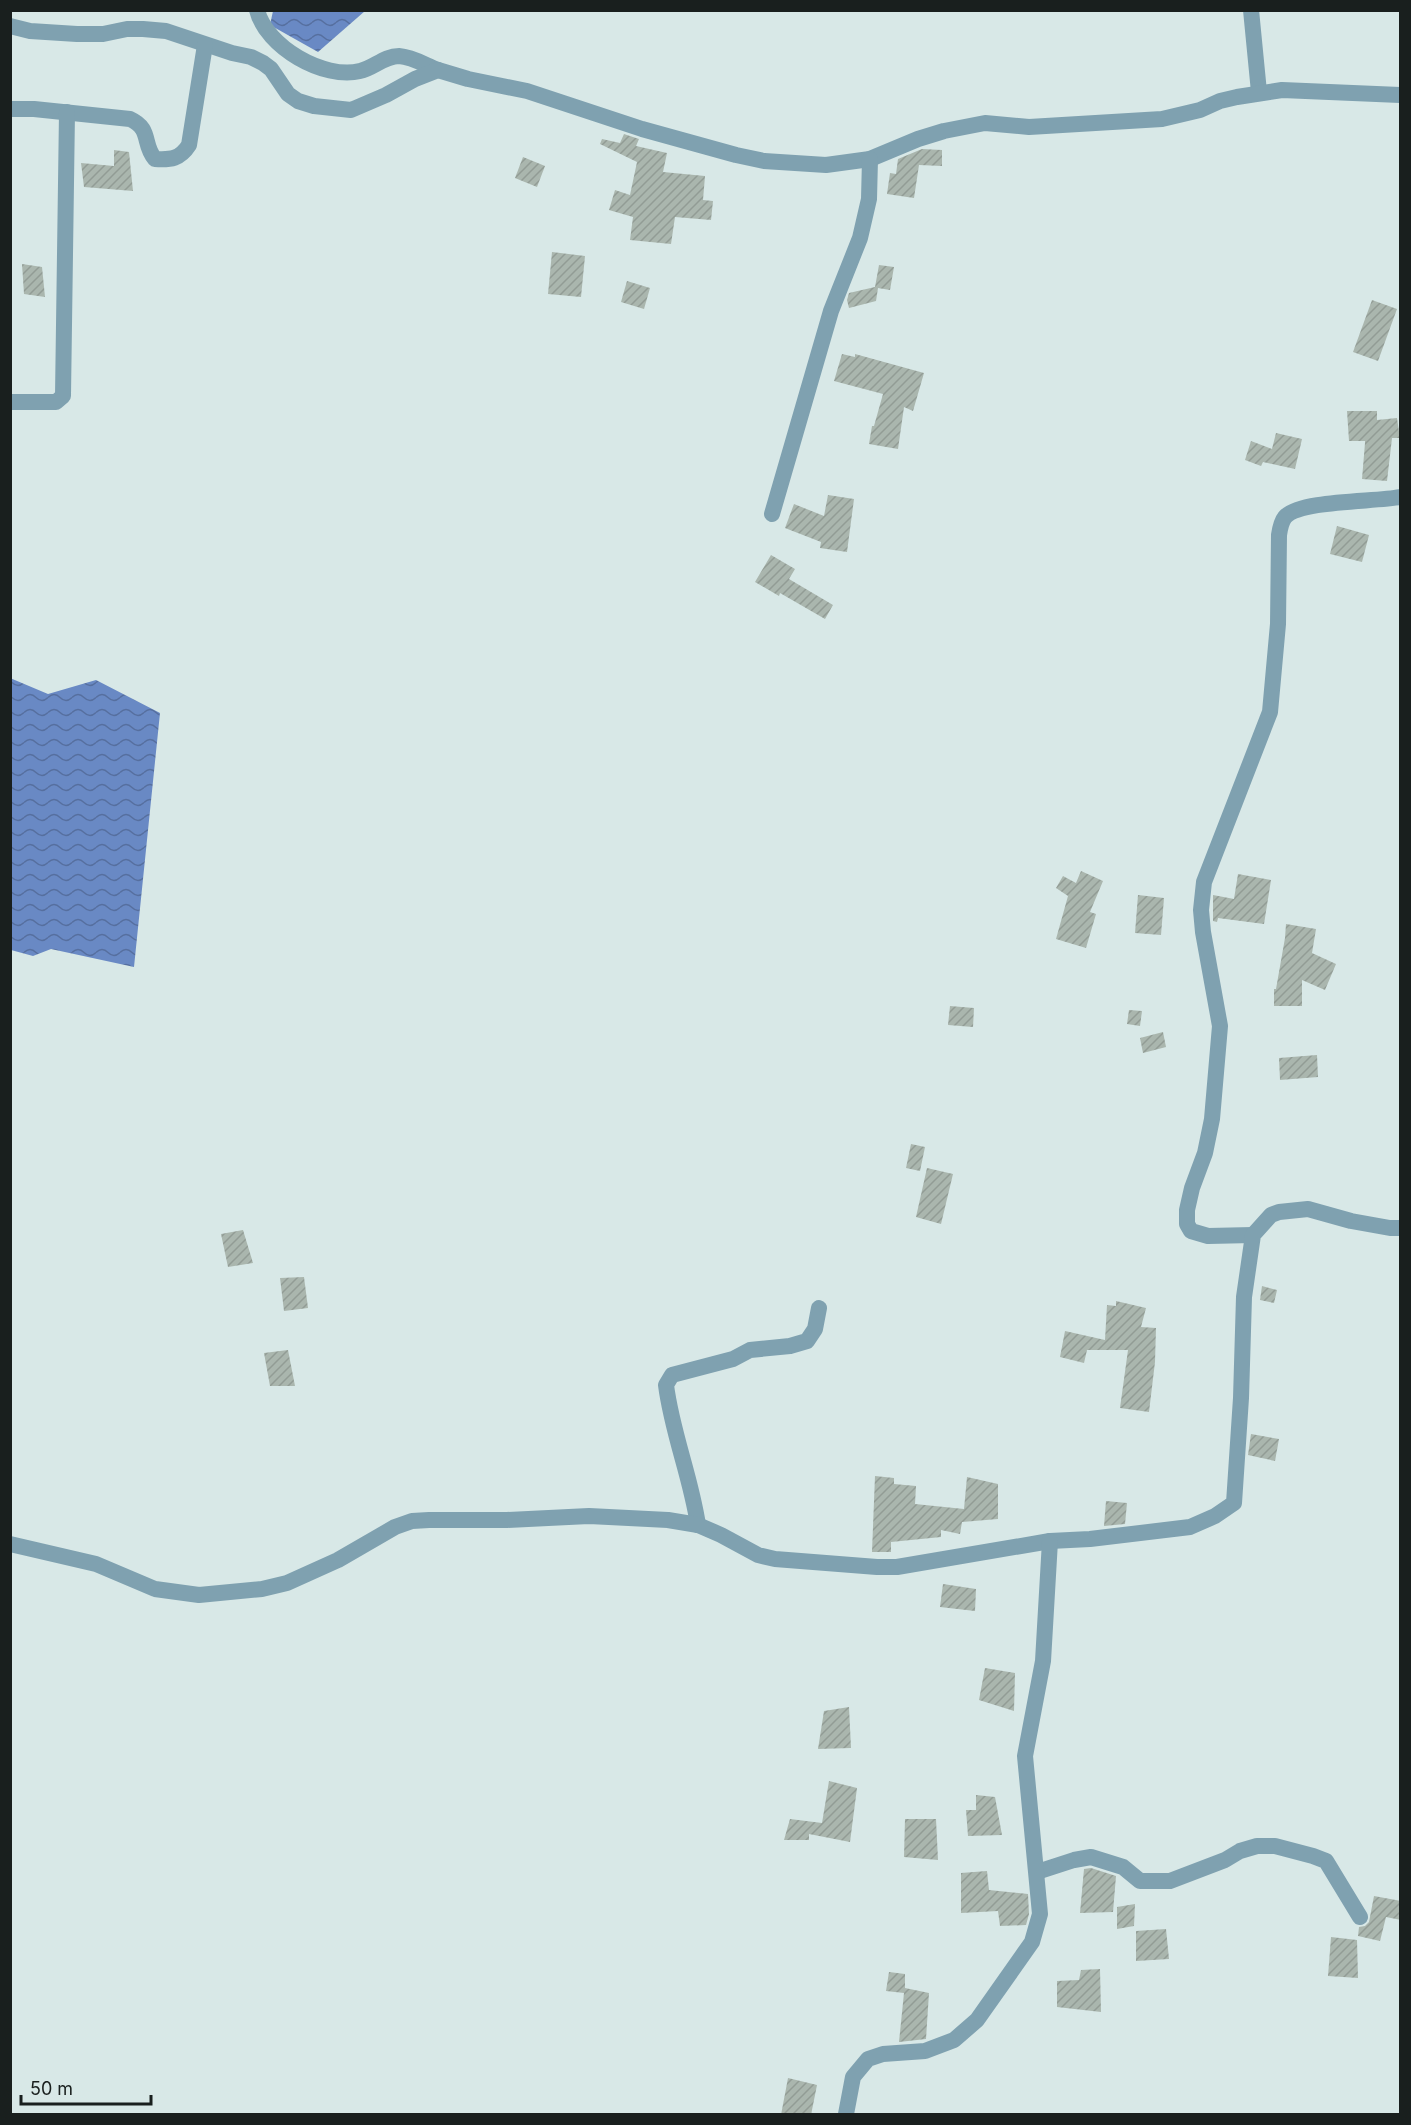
<svg xmlns="http://www.w3.org/2000/svg" width="1411" height="2125" font-family="Inter,sans-serif">
<style>
.water{fill:url(#water-waves)}
.building{fill:url(#building-hatch)}
.lines{fill:none;stroke-linecap:round;stroke-linejoin:round}
.street{stroke:#7fa1b0;stroke-width:16}
</style>
<defs>
<pattern id="water-waves" width="16" height="10" patternUnits="userSpaceOnUse" patternTransform="scale(1.5)"><rect width="16" height="10" fill="#6989c4"/><path d="M0 5q4-4 8 0t8 0" fill="none" stroke="#566f9f"/></pattern>
<pattern id="building-hatch" width="6" height="6" patternUnits="userSpaceOnUse" patternTransform="scale(1.5)"><rect width="6" height="6" fill="#aab6ae"/><path d="M-1 1l2-2M0 6l6-6M5 7l2-2" fill="none" stroke="#929c95"/></pattern>
</defs>
<rect width="100%" height="100%" fill="#d8e8e7"/>
<g class="water">
<polygon points="273,11 365,11 318,52 270,25"/>
<polygon points="10,678 48,694 96,680 160,713 134,967 51,949 33,956 11,950"/>
</g>
<g class="building">
<polygon points="624,134 639,139 636,146 667,153 663,172 705,176 703,200 713,201 711,220 675,217 671,244 630,240 633,217 609,210 615,190 630,195 637,162 600,144 602,139 620,143"/>
<polygon points="922,149 942,150 942,166 919,165 914,198 887,194 890,173 896,174 898,159"/>
<polygon points="114,150 129,152 133,191 84,187 81,163 114,166"/>
<polygon points="523,157 545,166 537,187 515,178"/>
<polygon points="552,252 585,256 581,297 548,294"/>
<polygon points="22,264 42,267 45,297 24,294"/>
<polygon points="879,265 894,267 890,290 878,288 876,301 849,308 847,300 849,293 875,287"/>
<polygon points="627,281 650,288 644,309 621,302"/>
<polygon points="1372,300 1397,309 1378,361 1353,352"/>
<polygon points="842,354 855,357 855,354 924,373 913,411 904,407 898,449 869,444 872,426 874,426 883,394 834,381"/>
<polygon points="1347,411 1377,411 1377,420 1397,418 1400,438 1392,438 1387,481 1362,479 1365,443 1365,441 1349,441"/>
<polygon points="1276,433 1302,439 1295,469 1263,462 1261,466 1245,460 1251,441 1272,449"/>
<polygon points="828,495 854,499 847,552 820,548 821,542 785,528 794,504 824,516"/>
<polygon points="1337,526 1369,535 1362,562 1330,554"/>
<polygon points="771,555 795,569 789,579 833,605 825,619 780,593 779,596 755,582"/>
<polygon points="1081,871 1103,881 1090,912 1096,914 1086,948 1056,939 1068,896 1056,888 1063,876 1076,883"/>
<polygon points="1238,874 1271,880 1264,924 1218,918 1217,922 1213,921 1213,895 1234,899"/>
<polygon points="1138,895 1164,898 1161,935 1135,933"/>
<polygon points="1286,924 1316,929 1312,953 1336,964 1325,990 1302,980 1302,1006 1274,1006 1274,989 1276,989 1285,938"/>
<polygon points="950,1006 974,1008 973,1027 948,1025"/>
<polygon points="1129,1010 1142,1011 1140,1026 1127,1024"/>
<polygon points="1163,1032 1166,1047 1143,1053 1140,1038"/>
<polygon points="1317,1055 1318,1077 1280,1080 1279,1058"/>
<polygon points="911,1144 925,1147 920,1171 906,1168"/>
<polygon points="927,1168 953,1174 941,1224 916,1217"/>
<polygon points="243,1230 253,1263 228,1267 221,1234"/>
<polygon points="304,1277 308,1308 284,1311 280,1278"/>
<polygon points="1262,1286 1277,1290 1274,1303 1260,1300"/>
<polygon points="1116,1301 1146,1308 1141,1327 1156,1328 1155,1362 1149,1412 1120,1408 1128,1350 1087,1350 1084,1363 1060,1357 1065,1331 1105,1340 1107,1305 1116,1306"/>
<polygon points="288,1350 295,1386 270,1386 264,1353"/>
<polygon points="1251,1434 1279,1439 1275,1461 1248,1455"/>
<polygon points="875,1476 894,1478 894,1484 916,1486 915,1504 964,1509 967,1477 998,1484 998,1519 962,1522 960,1534 941,1530 941,1537 891,1542 891,1552 872,1552"/>
<polygon points="1106,1501 1127,1503 1125,1524 1104,1526"/>
<polygon points="943,1584 976,1589 975,1611 940,1607"/>
<polygon points="985,1668 1015,1673 1014,1711 979,1700"/>
<polygon points="849,1707 851,1748 818,1749 824,1711"/>
<polygon points="829,1781 857,1788 850,1842 809,1834 809,1840 784,1840 790,1819 822,1823"/>
<polygon points="976,1795 995,1797 1002,1835 968,1836 966,1810 976,1810"/>
<polygon points="905,1819 936,1819 938,1860 904,1857"/>
<polygon points="1091,1868 1116,1876 1113,1912 1080,1913 1084,1869"/>
<polygon points="987,1871 989,1890 1028,1894 1029,1914 1026,1925 1000,1926 998,1911 961,1913 961,1873"/>
<polygon points="1374,1896 1401,1901 1401,1920 1386,1917 1380,1941 1358,1936 1359,1927 1365,1926 1369,1922"/>
<polygon points="1135,1904 1134,1926 1117,1929 1117,1907"/>
<polygon points="1166,1929 1169,1959 1136,1961 1136,1931"/>
<polygon points="1331,1937 1357,1940 1358,1978 1328,1976"/>
<polygon points="1100,1969 1101,2012 1057,2007 1057,1981 1079,1980 1081,1970"/>
<polygon points="889,1972 905,1974 905,1988 929,1993 926,2039 899,2042 904,1993 886,1991"/>
<polygon points="788,2078 817,2085 811,2115 781,2115"/>
</g>
<g class="lines">
<g class="street">
<path d="M257 10C266 47 324 80 360 71 374 68 384 56 399 56 413 57 425 65 438 70"/>
<polyline points="1251,10 1259,92"/>
<polyline points="10,26 30,31 77,34 103,34 127,29 143,29 166,31 232,53 251,57 263,63 271,69 288,94 298,101 314,106 351,110 386,95 415,79 438,70 468,79 527,91 642,129 736,155 764,161 826,165 870,159 918,139 944,131 985,123 1029,127 1162,119 1200,110 1220,101 1237,97 1282,90 1400,95"/>
<path d="M10 109H34L130 119C152 129 142 144 155 159 171 160 180 159 189 145L205 45"/>
<polyline points="10,402 56,402 63,396 67,112"/>
<polyline points="772,514 831,311 860,238 869,199 870,159"/>
<path d="M1253 1235 1208 1236 1191 1231 1187 1224V1210L1192 1188 1205 1153 1212 1119 1220 1026 1203 932 1201 910 1204 882 1270 712 1278 624 1279 535C1280 528 1281 522 1285 517 1300 500 1375 502 1400 497"/>
<path d="M698 1525C691 1477 672 1433 666 1385L672 1375 733 1359 750 1350 790 1346 807 1341 815 1329 819 1308"/>
<polyline points="10,1544 96,1564 155,1589 199,1595 262,1589 287,1583 338,1560 395,1527 412,1521 429,1520 507,1520 589,1516 668,1520 698,1525 721,1535 758,1555 775,1559 877,1567 897,1567 1050,1541 1090,1539 1190,1527 1215,1516 1234,1503 1241,1398 1244,1297 1253,1235 1271,1215 1279,1212 1308,1209 1351,1221 1390,1228 1400,1228"/>
<polyline points="1037,1872 1074,1860 1091,1857 1123,1867 1140,1881 1170,1881 1225,1860 1240,1851 1257,1846 1275,1846 1313,1856 1326,1861 1360,1917"/>
<polyline points="846,2114 853,2077 868,2059 883,2054 925,2051 954,2040 977,2020 1032,1942 1040,1914 1025,1756 1043,1661 1050,1541"/>
</g>
</g>
<rect width="1411" height="2125" fill="none" stroke="#191f1e" stroke-width="24"/>
<path d="M21 2095v9h130v-9" fill="none" stroke="#191f1e" stroke-width="3"/>
<text x="30" y="2095" font-size="18" fill="#191f1e" stroke="#d8e8e7" stroke-width="4.5" paint-order="stroke">50 m</text>
</svg>
